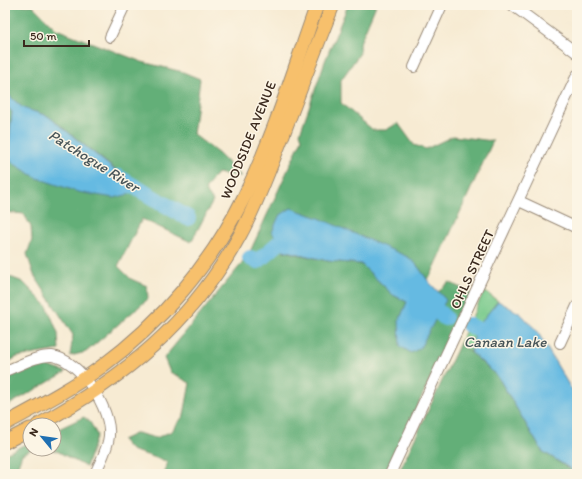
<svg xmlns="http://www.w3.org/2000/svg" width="582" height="479" font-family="Itim,sans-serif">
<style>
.green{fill:#7acb8d;stroke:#5a7a56}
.forest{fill:#63af78;stroke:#4f6c4b}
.water{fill:#65bae2;stroke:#507280}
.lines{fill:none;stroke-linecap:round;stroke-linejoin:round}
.river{stroke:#65bae2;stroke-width:16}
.minor-casing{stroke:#998a78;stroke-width:12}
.major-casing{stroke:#998a78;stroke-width:15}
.minor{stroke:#fff;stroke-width:10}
.major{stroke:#f7c06c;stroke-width:13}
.labels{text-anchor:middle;stroke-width:3;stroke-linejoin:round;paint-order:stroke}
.street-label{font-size:14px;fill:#3b2a1e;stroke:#fcf5e5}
.water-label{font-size:15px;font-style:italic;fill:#485559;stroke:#fcf5e5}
</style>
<rect width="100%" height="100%" fill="#fcf5e5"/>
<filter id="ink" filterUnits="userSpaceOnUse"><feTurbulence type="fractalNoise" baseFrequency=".025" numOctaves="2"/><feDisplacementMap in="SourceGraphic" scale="8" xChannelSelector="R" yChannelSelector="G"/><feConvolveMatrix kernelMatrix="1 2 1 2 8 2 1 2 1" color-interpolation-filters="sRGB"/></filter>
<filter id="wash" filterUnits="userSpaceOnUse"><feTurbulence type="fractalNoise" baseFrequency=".012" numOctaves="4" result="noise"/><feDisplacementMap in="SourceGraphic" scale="16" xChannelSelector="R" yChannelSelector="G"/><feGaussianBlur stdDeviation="0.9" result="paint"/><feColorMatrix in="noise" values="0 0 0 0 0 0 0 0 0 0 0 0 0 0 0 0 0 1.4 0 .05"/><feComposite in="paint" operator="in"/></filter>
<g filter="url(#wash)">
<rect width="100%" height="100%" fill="#f7ebd3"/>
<polygon class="green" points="484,291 498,301 476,328 471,352 460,343"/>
<g class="forest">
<polygon points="5,5 32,5 56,29 142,62 183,72 200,79 193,134 219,154 241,176 217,173 205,190 213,201 191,242 142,219 118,266 131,279 147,286 148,299 86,352 70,356 73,335 34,275 27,254 32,240 31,227 24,214 5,212 5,104 12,112 8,153 116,170 48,116 23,108 5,92"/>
<polygon points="348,5 376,5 359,45 360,53 341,80 341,103 373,130 386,130 398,123 414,145 426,149 453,136 493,141 431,275 427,279 416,264 283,251 328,261 361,264 393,295 407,302 399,321 446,300 438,292 449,282 471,293 385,474 163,474 167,465 166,461 131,450 122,440 137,433 156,438 172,431 184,415 190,383 170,372 164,358 248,256 302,139 300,133 325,61"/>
<polygon points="5,275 23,282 47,306 58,333 59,350 17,357 5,364"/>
<polygon points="460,343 498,377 542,451 577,474 398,474"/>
<polygon points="44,365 66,372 5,407 5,376"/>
<polygon points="84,417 90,422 97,435 86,467 57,451 46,449 54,449 54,431"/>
<polygon points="30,442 30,449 32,449 22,454 15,474 5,474 5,454"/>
</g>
<g class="water">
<polygon points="5,92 23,108 48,116 137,188 126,195 114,198 78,192 37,178 11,162 8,153 12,112 5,104"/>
<polygon points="291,208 319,218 408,257 416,264 429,282 446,300 420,348 411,353 400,346 399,321 407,302 393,295 361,264 328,261 283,250 272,232 279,216"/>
<polygon points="498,301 521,314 537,331 570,387 577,395 577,473 542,451 498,377 471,352 476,328"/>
</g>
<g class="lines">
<g class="river">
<polyline points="118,177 188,218"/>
<polyline points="250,258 258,261 288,235 296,237"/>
<polyline points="423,297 445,318"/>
<polyline points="469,325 494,338"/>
</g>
</g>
</g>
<g filter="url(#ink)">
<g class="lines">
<defs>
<g id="minor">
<polyline points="512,5 577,53"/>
<polyline points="110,37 125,5"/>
<polyline points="414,67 442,5"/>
<polyline points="519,201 577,228"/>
<polyline points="560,343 577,306"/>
<path d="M5 371C19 366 37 355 52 356 80 359 112 410 109 436 108 449 100 462 95 474"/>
<polyline points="390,474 577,75"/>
</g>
<g id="major">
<path d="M5 424C38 406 71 389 101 367 161 323 211 264 244 197 274 136 294 69 317 5"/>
<path d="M38 425C124 378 192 323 240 235 258 202 270 167 284 132 300 90 316 47 333 5"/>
<polyline points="5,442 30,429"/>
</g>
</defs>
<use href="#minor" class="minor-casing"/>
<use href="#major" class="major-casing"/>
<use href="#minor" class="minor"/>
<use href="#major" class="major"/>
</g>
</g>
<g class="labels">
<g class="street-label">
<text transform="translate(248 140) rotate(-68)" y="5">WOODSIDE AVENUE</text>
<text transform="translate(472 269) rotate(-65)" y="5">OHLS STREET</text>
</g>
<g class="water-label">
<text transform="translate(94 161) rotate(32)" y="5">Patchogue River</text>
<text x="505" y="347">Canaan Lake</text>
</g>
</g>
<rect width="582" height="479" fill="none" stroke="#fcf5e5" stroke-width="20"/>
<g transform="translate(42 437) rotate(299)"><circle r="19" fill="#fcf5e5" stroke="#afa495"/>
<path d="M0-3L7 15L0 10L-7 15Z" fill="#1f6fb2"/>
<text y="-6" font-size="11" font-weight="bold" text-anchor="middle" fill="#3b2a1e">N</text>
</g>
<path d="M24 40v6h65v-6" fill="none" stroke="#3b2a1e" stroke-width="2"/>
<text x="30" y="40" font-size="12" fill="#3b2a1e" stroke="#fcf5e5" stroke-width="3" paint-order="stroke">50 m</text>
</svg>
